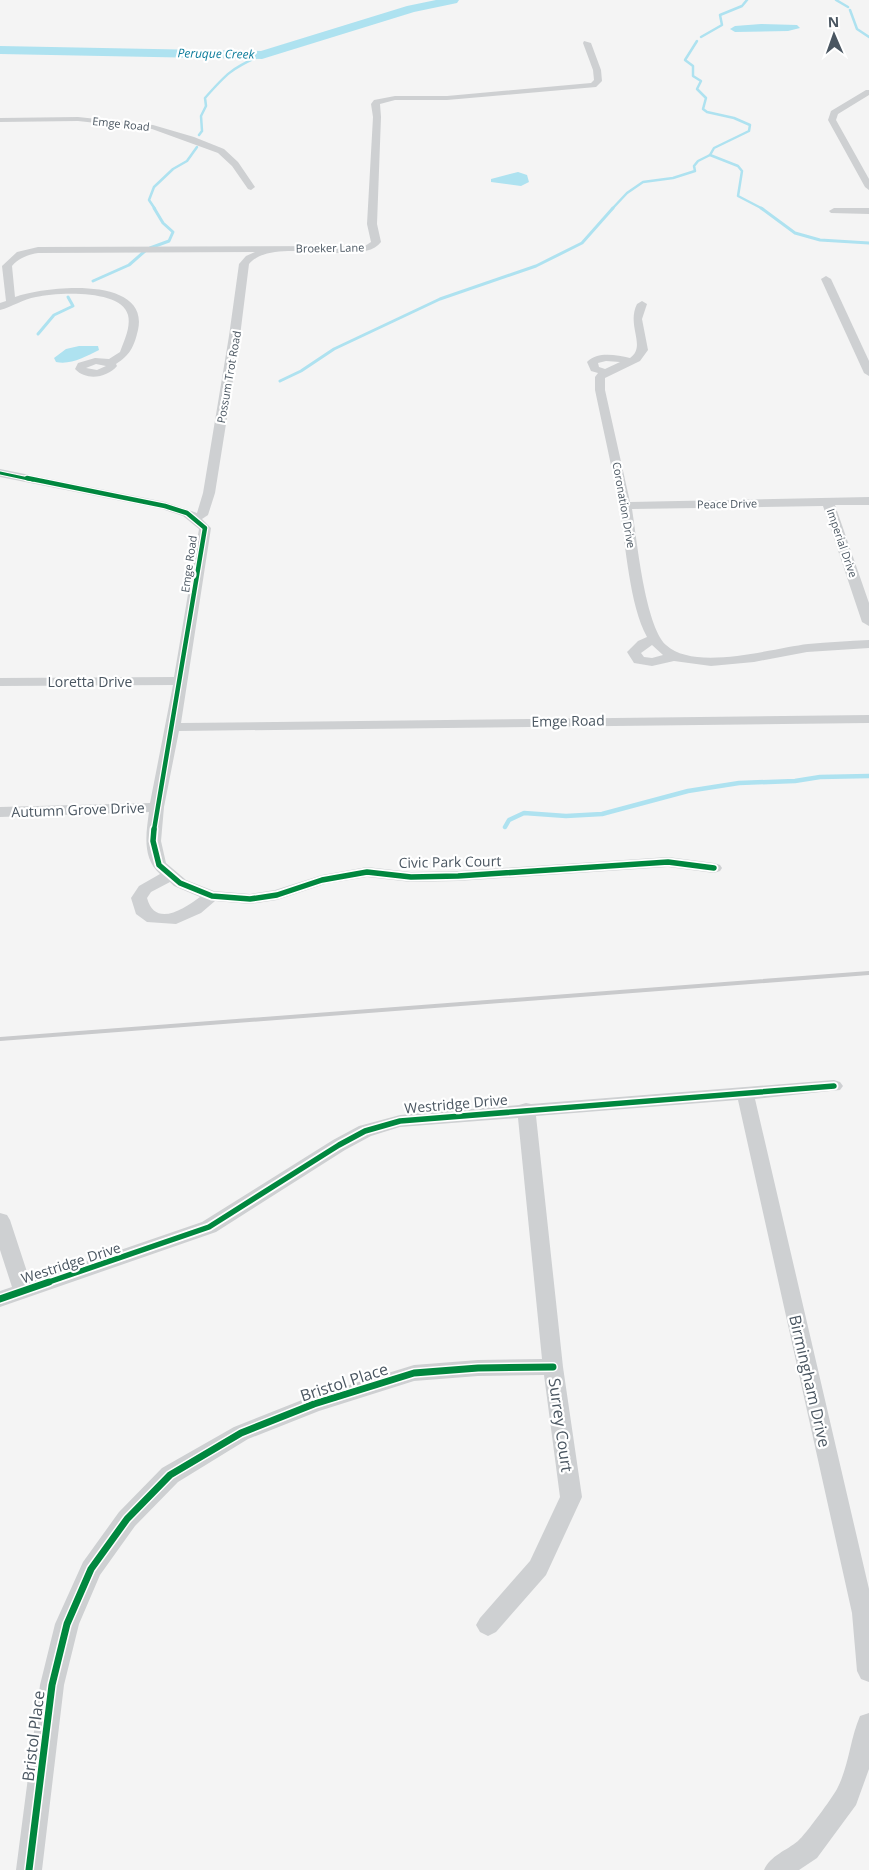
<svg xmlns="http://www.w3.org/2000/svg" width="869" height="1870" font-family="'Open Sans',sans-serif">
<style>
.water{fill:#aee2f0}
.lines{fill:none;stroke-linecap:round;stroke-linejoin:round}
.stream-far2{stroke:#aee2f0;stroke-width:2.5}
.stream-far1{stroke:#aee2f0;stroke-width:3}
.stream{stroke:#aee2f0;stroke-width:4.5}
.river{fill:#aee2f0;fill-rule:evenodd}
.minor{fill:#ced0d2;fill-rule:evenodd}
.rail{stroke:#c9cacc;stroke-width:4}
.cycleway-far3-casing{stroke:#fff;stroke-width:5}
.cycleway-far2-casing{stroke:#fff;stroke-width:7}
.cycleway-far1-casing{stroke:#fff;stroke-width:9}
.cycleway-casing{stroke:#fff;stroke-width:10}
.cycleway-far3{stroke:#00873e;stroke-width:3}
.cycleway-far2{stroke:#00873e;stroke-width:4.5}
.cycleway-far1{stroke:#00873e;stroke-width:5.5}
.cycleway{stroke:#00873e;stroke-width:7}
.labels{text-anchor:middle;stroke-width:4.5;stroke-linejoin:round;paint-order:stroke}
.far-street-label{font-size:11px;fill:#4a5661;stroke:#fff}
.far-water-label{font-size:12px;font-style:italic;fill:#0c7c9b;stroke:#fff}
.street-label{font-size:14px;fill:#4a5661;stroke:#fff}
.near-street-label{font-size:16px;fill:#4a5661;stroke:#fff}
</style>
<rect width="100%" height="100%" fill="#f4f4f4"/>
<g class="water">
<polygon points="761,24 797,25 800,28 788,31 735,32 730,29 735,26"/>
<polygon points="518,172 527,175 529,182 521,186 491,182 491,179"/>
<path d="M79 346H98L99 350C85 357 71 365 56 362L54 358 66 349Z"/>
</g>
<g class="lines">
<g class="stream-far2">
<polyline points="836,0 848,7"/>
<polyline points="850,10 857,29 869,37"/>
<polyline points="701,37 722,25 720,15 742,6 747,0"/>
<path d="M199 135 202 131 201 116 206 106 205 98C226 74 232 68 262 55"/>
<polyline points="710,155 738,166 742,171 738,196 763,209"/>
<polyline points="155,209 149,200 154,187 173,169 187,161 197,147"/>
<polyline points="612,209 627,193 643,182 673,178 695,171 694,166 698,161 710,155 714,148 749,131 750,125 734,118 707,112 703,109 706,98 697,89 701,81 693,76 693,66 685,60 697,41"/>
</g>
<g class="stream-far1">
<polyline points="761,208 795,233 820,240 869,243"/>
<polyline points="150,248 169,241 173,232 163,223 154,208"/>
<polyline points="93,281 129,265 145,251"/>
<polyline points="38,334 54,315 73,306 68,297"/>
<polyline points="280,381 301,371 334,349 440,299 536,266 582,243 613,208"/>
</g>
<polyline class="stream" points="505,827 509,820 524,813 566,816 602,814 688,791 739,783 795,781 820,777 869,776"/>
<polygon class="river" points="436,0 459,0 457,3 414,12 262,59 0,54 0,46 261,51 407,6"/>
<g class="minor">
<path d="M584 41 591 43 601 70 602 81 596 87 447 100H395L380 104 381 117 377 224 381 242C361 269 274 234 249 264L240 336 215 493 208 515 202 519 211 528 181 723 869 715V723L179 731 164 807 161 841 166 863 186 880 214 891 250 894 275 890 322 875 367 867 411 872 458 871 668 857 714 863 720 865 722 868 720 871 714 873 668 867 458 881 411 882 367 877 325 884 277 900 250 904 215 901 201 913 176 924 147 922 136 914 131 898 139 886 160 874C142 858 146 834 149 812L0 817V807L150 803 173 685 0 686V678L174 677 199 529 183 516 162 509 0 477V469L165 502 197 513 203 493 229 336 239 264 246 256 255 252 38 253C27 255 19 258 12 266L15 297C45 286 150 275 138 330 134 347 130 355 116 364L117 366C107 378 86 381 75 369L78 363 95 358 109 359 120 352C124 341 131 327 128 315 122 289 57 292 36 297 23 299 12 307 0 310V303L6 301 2 266 17 252 38 247 365 246 371 242 367 224 373 117 371 104 374 100 395 96H447L591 83 594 80 593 70 583 43ZM96 364 106 366 97 370 86 368ZM170 882 174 886 200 897C184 909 155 928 147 898L151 892Z"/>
<polygon points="866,90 869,90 869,95 838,114 836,120 869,179 869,190 865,187 828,120 831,111"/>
<polygon points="78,117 153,125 194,137 224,149 238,162 255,187 251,190 248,189 232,166 218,153 152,129 78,121 0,122 0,118"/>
<polygon points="834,208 869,208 869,214 831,213 829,211"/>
<polygon points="826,276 831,279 869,361 869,376 864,373 821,279"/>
<path d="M642 301 647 304 642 319 648 350 640 361 605 378V390L630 502 869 497V505H835L869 603V626L862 622 823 506 632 509C637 540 645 625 666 645 695 672 773 648 808 644 828 642 849 641 869 640V648L807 652 754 662 711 666 674 661 652 666 634 663 627 652 638 641 647 637C629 604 626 544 619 506 612 467 603 429 595 390V377L598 373 591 371 587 362C598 351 616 355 630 358 647 346 626 326 637 304ZM606 361 620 362 605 369 599 367 598 363ZM652 645 663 655 652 658 644 657 641 653Z"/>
<polygon points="834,1080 840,1082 843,1086 840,1090 755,1099 869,1589 869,1682 861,1679 857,1671 852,1613 738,1100 536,1116 563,1367 582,1497 546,1575 496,1632 488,1636 480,1632 476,1625 480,1618 530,1561 560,1497 544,1375 478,1376 414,1381 319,1411 248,1439 178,1482 135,1526 100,1575 79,1624 64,1685 42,1870 16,1870 40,1685 55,1624 83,1562 119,1512 162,1468 234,1427 307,1398 414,1365 478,1360 542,1359 518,1118 400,1127 371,1136 345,1150 216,1232 0,1307 0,1291 12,1287 0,1250 0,1213 7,1215 10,1220 30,1281 202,1222 333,1140 359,1126 400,1115 519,1105 526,1103 531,1104"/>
<path d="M869 1713V1769L856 1805 817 1858 799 1870H764C771 1855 786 1851 798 1841 806 1834 832 1798 837 1789 849 1766 850 1739 860 1716Z"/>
</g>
<polyline class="rail" points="0,1039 869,973"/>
<defs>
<polyline id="cycleway-far3" points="0,473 33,480"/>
<polyline id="cycleway-far2" points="27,478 165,506 187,513 205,528 154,830"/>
<g id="cycleway-far1">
<polyline points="154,829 153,841 159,865 180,883 212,896 250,899 277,895 322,880 367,872 411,877 458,876 668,862 714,868"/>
<polyline points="46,1283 209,1227 339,1145 365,1131 400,1121 834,1086"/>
</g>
<g id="cycleway">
<polyline points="0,1299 49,1282"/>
<polyline points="29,1870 52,1685 67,1624 91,1569 127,1519 170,1475 241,1433 314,1404 414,1373 478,1368 553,1367"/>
</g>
</defs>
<use href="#cycleway-far3" class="cycleway-far3-casing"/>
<use href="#cycleway-far2" class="cycleway-far2-casing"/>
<use href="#cycleway-far1" class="cycleway-far1-casing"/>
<use href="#cycleway" class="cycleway-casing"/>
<use href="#cycleway-far3" class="cycleway-far3"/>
<use href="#cycleway-far2" class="cycleway-far2"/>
<use href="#cycleway-far1" class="cycleway-far1"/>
<use href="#cycleway" class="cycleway"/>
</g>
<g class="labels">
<g class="far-street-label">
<text transform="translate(121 124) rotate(6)" y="4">Emge Road</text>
<text transform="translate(330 248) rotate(-1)" y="4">Broeker Lane</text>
<text transform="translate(229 377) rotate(-80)" y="4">Possum Trot Road</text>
<text transform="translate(727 504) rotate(-1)" y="4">Peace Drive</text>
<text transform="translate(624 505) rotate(80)" y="4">Coronation Drive</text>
<text transform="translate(842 543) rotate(71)" y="4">Imperial Drive</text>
<text transform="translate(189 564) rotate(-82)" y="4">Emge Road</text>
</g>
<g class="far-water-label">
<text transform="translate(216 54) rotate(1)" y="4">Peruque Creek</text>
</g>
<g class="street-label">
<text x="90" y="687">Loretta Drive</text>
<text transform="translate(568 721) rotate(-1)" y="5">Emge Road</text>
<text transform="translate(78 810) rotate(-2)" y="5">Autumn Grove Drive</text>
<text transform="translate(450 862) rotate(-1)" y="5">Civic Park Court</text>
<text transform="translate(456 1104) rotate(-5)" y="5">Westridge Drive</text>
<text transform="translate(71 1263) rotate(-18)" y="5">Westridge Drive</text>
</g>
<g class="near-street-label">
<text transform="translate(810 1381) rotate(77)" y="6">Birmingham Drive</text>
<text transform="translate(344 1382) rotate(-18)" y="6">Bristol Place</text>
<text transform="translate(561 1425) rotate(82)" y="6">Surrey Court</text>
<text transform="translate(33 1736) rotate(-83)" y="6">Bristol Place</text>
</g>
</g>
<g transform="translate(834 35) rotate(358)" stroke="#ffffff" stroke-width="4" paint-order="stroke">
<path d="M0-4L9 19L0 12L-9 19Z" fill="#4a5661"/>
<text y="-8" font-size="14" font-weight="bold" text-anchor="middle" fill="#4a5661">N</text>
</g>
</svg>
